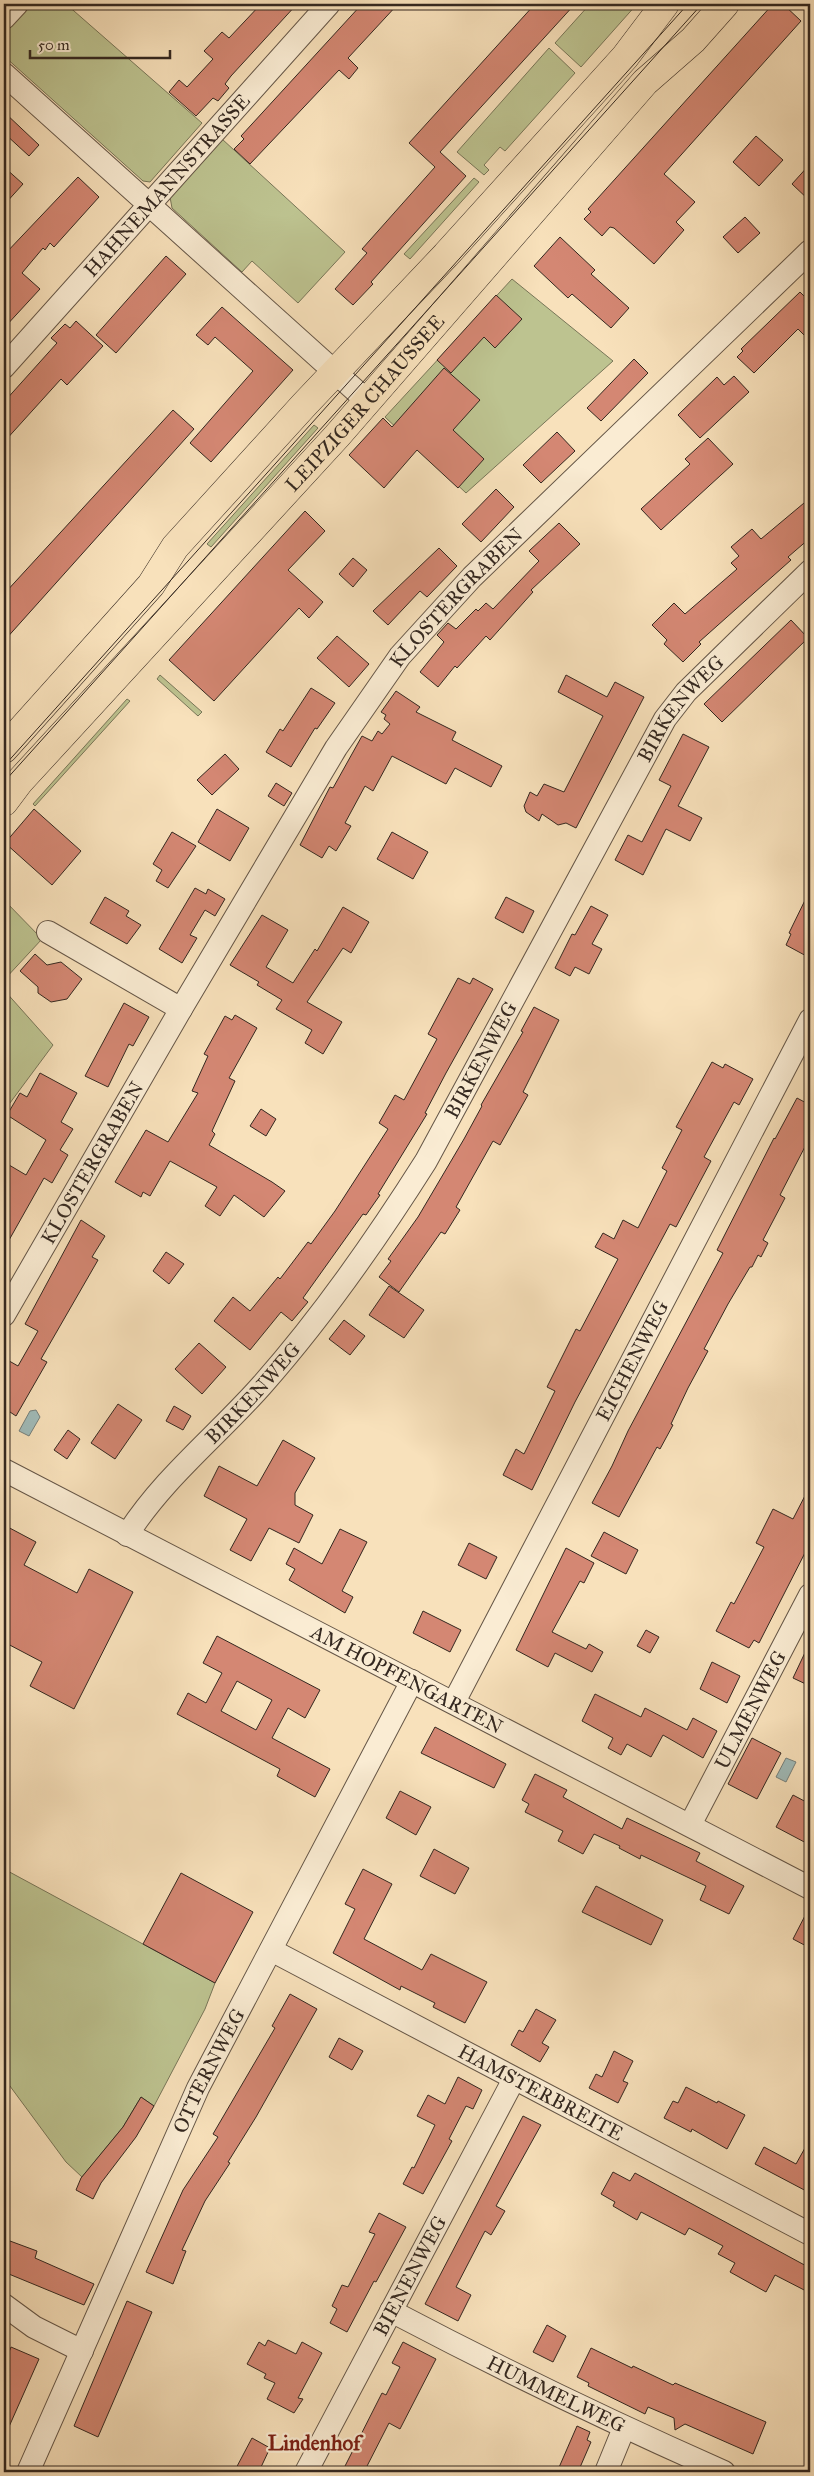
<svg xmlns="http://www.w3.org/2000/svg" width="814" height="2476" font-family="'IM FELL Great Primer',serif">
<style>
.green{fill:#bdc390;stroke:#787658}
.water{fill:#a0bbb9;stroke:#75807c}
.building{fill:#d48773;stroke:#342820;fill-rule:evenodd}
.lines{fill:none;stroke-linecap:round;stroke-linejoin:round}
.minor-casing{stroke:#655647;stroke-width:24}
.major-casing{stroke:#342820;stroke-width:29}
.minor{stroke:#faecd3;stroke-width:22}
.major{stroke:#f8e1bb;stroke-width:28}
.tram{stroke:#342820;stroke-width:1}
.labels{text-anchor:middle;stroke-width:4.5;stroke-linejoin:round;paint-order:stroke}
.street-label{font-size:20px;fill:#342820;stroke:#faecd3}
.neighbourhood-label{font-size:21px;font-weight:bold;fill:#7a1f14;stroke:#faecd3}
</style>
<rect width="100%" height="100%" fill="#f8e1bb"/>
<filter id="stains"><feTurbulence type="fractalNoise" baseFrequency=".004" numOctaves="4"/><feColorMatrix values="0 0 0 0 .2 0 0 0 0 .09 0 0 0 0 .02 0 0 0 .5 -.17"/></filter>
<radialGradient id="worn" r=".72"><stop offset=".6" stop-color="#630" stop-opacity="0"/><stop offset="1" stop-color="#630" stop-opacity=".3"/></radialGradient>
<g class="green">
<polygon points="28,4 66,4 202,123 150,182 143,181 4,56 4,31"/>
<polygon points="590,4 637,4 581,67 555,43"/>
<polygon points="549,48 575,73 505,151 500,147 484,165 489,170 484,175 457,152"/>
<polygon points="222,139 345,252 298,303 252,261 242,272 172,208 170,197"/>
<polygon points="474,178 479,182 410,259 404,254"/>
<polygon points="512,279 613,361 466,493 385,417"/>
<polygon points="314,425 318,428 211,547 207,544"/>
<polygon points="160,675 202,712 198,716 157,679"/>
<polygon points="127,699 130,701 35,806 33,804"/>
<polygon points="4,900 42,939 4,980"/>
<polygon points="4,990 53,1045 4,1111"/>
<polygon points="4,1869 215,1983 205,2009 154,2106 141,2097 123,2127 82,2177 66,2162 4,2078"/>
</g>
<g class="water">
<polygon points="36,1410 40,1417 29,1436 19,1431 30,1411"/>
<polygon points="786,1758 796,1762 786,1782 776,1777"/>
</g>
<g class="building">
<polygon points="261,4 297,4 231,76 225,84 229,88 218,101 213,98 196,116 169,92 179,80 187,87 213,59 204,51 222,32 229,38"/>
<polygon points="362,4 398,4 348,58 358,68 349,79 339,70 250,164 234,149 244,139 241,136"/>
<polygon points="535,4 575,4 440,152 466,176 371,282 373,284 353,305 335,289 367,253 362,249 435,167 409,143"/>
<polygon points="773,4 783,4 801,21 664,174 695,202 676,222 684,230 654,264 614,228 610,227 602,236 584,219 591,212 588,209"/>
<polygon points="4,112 39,145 29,156 4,133"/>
<polygon points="756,136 783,160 759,186 733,162"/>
<polygon points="810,164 810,201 792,184"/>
<polygon points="4,167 23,184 4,205"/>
<polygon points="78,177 99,197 54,247 50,243 45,250 43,248 22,273 40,289 4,328 4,255"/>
<polygon points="745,217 760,233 738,253 723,237"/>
<polygon points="560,237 595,270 591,274 629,308 611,328 572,294 568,298 534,266"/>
<polygon points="166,256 186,274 116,353 96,335"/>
<polygon points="800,292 810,302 810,341 798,329 754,373 737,357 743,351 741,349"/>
<polygon points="496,295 522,319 495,348 484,337 451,373 437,360"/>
<polygon points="222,307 293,370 211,462 190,443 253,371 215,337 208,345 196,335"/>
<polygon points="76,321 103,346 67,385 61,379 4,442 4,402 57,343 51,338 65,324 70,328"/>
<polygon points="634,359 648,373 601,421 587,408"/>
<polygon points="444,368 480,400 453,430 484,459 458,488 417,450 384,488 349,455 383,418 392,427"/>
<polygon points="734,376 749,392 700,438 678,415 717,377 724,385"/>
<polygon points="173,410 194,429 4,641 4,594"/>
<polygon points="557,432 575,451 541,483 523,465"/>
<polygon points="708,438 733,464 661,530 641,509 690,464 685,459"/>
<polygon points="496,489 514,507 481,542 462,524"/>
<polygon points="810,498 810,538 788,557 791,560 699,642 701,644 683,662 664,644 667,640 652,625 674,603 685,614 737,569 731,563 739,556 731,547 752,529 761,539"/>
<polygon points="305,511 325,531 288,570 323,602 309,618 299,608 214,701 169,660"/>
<polygon points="559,523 580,544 531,590 533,592 490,640 486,636 457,668 455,666 438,687 420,672 444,642 437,635 448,623 456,629 476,609 478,611 486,603 493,609 539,561 529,551"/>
<polygon points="439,548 457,566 427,597 420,591 388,625 373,611"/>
<polygon points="353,558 367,570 353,587 339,574"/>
<polygon points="791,620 808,638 722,722 704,704"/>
<polygon points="337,636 369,664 349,687 317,658"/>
<polygon points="566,675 607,697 615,682 644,697 576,828 566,823 558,825 542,814 539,821 526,812 524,806 530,792 537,796 544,784 564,792 603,716 558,692"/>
<polygon points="311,688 335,703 317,729 315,728 291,767 266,752 280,729 283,731"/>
<polygon points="396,691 420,707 416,712 456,732 452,740 502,766 491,787 455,768 446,784 392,756 373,791 365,786 345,823 351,826 336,851 329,846 322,858 300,845 330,787 333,788 362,736 372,741 378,731 382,734 390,724 384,719 386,715 381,712"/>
<polygon points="683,734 709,747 678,806 702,818 690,841 666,829 643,875 615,860 628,835 642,842 671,786 659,780"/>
<polygon points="225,754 239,769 212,795 197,780"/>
<polygon points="276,783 292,793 284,806 268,796"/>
<polygon points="34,809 81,851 52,885 5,843"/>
<polygon points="217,809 249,828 230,861 198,842"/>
<polygon points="172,832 196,846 168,888 156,881 162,870 153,864"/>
<polygon points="392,832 428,852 413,879 377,859"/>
<polygon points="195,888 206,894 208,889 225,899 215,916 205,910 190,935 197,938 182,963 159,949"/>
<polygon points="810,890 810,958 786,945 791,934 789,933"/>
<polygon points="105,897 129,911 126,916 141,925 127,944 90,923"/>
<polygon points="506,897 534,911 523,933 495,918"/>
<polygon points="591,906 608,915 592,944 602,949 589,974 575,967 570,976 555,968 572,934 575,935"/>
<polygon points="343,907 369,922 351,953 343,948 307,1002 342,1022 323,1054 305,1043 312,1030 276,1009 282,1000 257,985 259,982 230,965 262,915 288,930 266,967 293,983 315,949 317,951"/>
<polygon points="35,954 47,965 61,962 82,979 67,999 51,1002 38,993 38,987 20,971"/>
<polygon points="458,978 470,984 473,978 493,989 446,1073 425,1113 427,1114 378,1194 380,1195 366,1215 363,1214 303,1298 308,1302 292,1321 281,1312 250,1350 214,1321 233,1297 250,1311 278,1277 280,1279 308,1242 311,1244 335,1211 388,1129 379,1123 395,1095 404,1100 437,1039 428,1034"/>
<polygon points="124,1003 149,1017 133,1046 129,1044 108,1087 85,1076"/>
<polygon points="534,1007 559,1020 523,1092 528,1095 500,1145 493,1141 456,1207 460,1210 445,1234 441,1232 399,1292 379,1277 391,1261 388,1259 418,1217 464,1139 482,1106 481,1105 523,1032 521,1031"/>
<polygon points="235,1015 257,1028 229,1078 235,1081 212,1131 215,1134 209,1145 272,1182 285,1191 264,1217 234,1195 220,1216 205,1206 217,1187 170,1161 150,1196 143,1192 141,1197 115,1182 146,1130 168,1142 198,1093 192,1091 208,1056 204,1054 225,1016 232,1020"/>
<polygon points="712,1062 723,1068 725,1064 753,1079 739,1105 734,1102 704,1157 711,1161 676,1227 670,1224 575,1402 532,1490 503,1475 516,1449 524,1454 555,1391 547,1387 576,1329 580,1331 618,1259 595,1247 603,1233 614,1239 623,1220 638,1228 667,1171 662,1168 682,1130 676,1127"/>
<polygon points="40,1073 77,1093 61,1122 73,1129 60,1150 68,1155 52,1183 44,1178 4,1249 4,1162 26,1175 46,1140 7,1115 20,1093 27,1097"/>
<polygon points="797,1098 810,1105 810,1137 780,1195 785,1198 763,1240 768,1243 761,1257 758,1255 752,1267 750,1267 728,1304 704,1349 708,1351 688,1388 671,1424 673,1425 660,1449 657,1447 619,1517 592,1503 612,1466 628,1431 723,1253 717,1250 774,1138 775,1139"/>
<polygon points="261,1109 276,1119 266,1136 250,1126"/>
<polygon points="81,1220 105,1236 92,1257 98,1260 41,1359 47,1362 16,1416 4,1408 4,1358 18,1366 38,1331 25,1324"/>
<polygon points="166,1252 184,1264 169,1284 153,1271"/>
<polygon points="389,1286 424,1310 404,1338 369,1315"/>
<polygon points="344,1320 365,1336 350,1355 329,1339"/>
<polygon points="199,1343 226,1367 202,1394 175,1369"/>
<polygon points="118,1404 142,1420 115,1459 91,1443"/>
<polygon points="174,1406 191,1416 183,1430 166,1421"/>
<polygon points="68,1430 80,1439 67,1459 54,1450"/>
<polygon points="283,1440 315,1458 295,1493 295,1505 313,1515 299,1543 269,1528 251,1561 230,1550 247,1519 204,1496 219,1466 257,1486"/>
<polygon points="810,1486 810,1543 759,1643 754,1640 749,1648 716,1631 731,1602 734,1604 764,1547 756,1543 773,1509 793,1519"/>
<polygon points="4,1525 36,1542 24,1565 77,1593 89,1569 133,1592 74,1709 30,1686 42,1662 4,1642"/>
<polygon points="340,1529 367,1542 342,1591 353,1597 345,1613 289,1580 295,1569 286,1564 294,1548 322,1564"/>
<polygon points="604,1532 638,1550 626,1574 591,1556"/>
<polygon points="469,1543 497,1557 486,1579 458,1565"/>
<polygon points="566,1548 594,1563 584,1583 580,1581 552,1632 586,1649 589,1644 603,1652 592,1672 555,1653 548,1667 516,1650"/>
<polygon points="423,1611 461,1630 450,1652 413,1633"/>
<polygon points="646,1630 659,1637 650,1653 637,1646"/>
<path d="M217 1636 320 1690 305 1718 288 1708 272 1738 330 1769 315 1797 277 1776 280 1769 177 1714 188 1693 206 1703 222 1673 203 1663ZM237 1681 272 1700 256 1730 221 1711Z"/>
<polygon points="810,1642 810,1686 793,1678"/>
<polygon points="712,1662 740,1676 727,1703 700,1689"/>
<polygon points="595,1694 641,1717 645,1708 687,1730 693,1718 717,1731 703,1758 663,1735 651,1757 627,1744 621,1755 608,1748 613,1738 582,1721"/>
<polygon points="435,1727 506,1764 494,1788 421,1753"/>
<polygon points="752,1738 781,1753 757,1799 728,1784"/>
<polygon points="535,1774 567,1790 563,1797 622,1829 627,1818 700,1853 696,1861 744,1886 729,1914 700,1900 706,1886 641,1855 640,1859 619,1848 620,1846 594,1834 583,1854 558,1841 563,1831 525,1812 529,1804 522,1800"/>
<polygon points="400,1791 431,1807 416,1835 386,1818"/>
<polygon points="793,1795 810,1804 810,1845 776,1827"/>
<polygon points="434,1849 469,1868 455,1894 420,1876"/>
<polygon points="363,1869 392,1884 364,1939 422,1970 431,1954 487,1982 465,2023 433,2007 435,2003 401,1986 400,1990 333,1953 355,1909 345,1904"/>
<polygon points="181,1873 253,1912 215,1983 143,1944"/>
<polygon points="596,1886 663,1920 651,1945 582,1912"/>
<polygon points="810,1906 810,1948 793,1939"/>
<polygon points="290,1994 317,2009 256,2117 228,2162 230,2163 205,2201 182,2250 186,2251 173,2284 146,2272 183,2190 218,2137 213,2134 275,2028 272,2026"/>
<polygon points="536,2009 556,2020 542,2043 549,2047 540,2062 511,2045 519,2030 523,2032"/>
<polygon points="339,2038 363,2051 352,2070 329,2057"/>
<polygon points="614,2051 633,2061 623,2081 628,2083 618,2103 589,2088 596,2074 602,2077"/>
<polygon points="458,2077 482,2090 473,2109 466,2106 449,2139 452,2141 423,2194 403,2184 412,2167 414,2168 435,2125 417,2116 428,2095 445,2104"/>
<polygon points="686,2087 717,2103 718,2101 745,2115 727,2149 692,2129 691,2132 664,2118 673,2101 678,2103"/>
<polygon points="141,2097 154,2106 136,2137 101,2183 93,2199 76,2190 81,2178 123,2127"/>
<polygon points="523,2116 541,2125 496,2206 505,2211 491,2235 485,2231 456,2287 471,2295 458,2321 425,2304"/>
<polygon points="810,2139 810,2193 755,2164 764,2147 796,2164"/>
<polygon points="613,2172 630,2181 635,2173 810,2268 810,2293 775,2275 766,2292 730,2272 735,2263 718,2254 723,2246 689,2228 685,2235 641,2212 637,2220 613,2206 615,2202 601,2194"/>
<polygon points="379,2213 406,2227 376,2282 374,2281 347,2332 330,2323 337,2309 332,2306 342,2285 348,2287 375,2234 369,2232"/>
<polygon points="10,2241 37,2251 35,2258 94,2284 84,2305 4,2272 4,2257"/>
<polygon points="127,2301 152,2312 98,2437 74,2426"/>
<polygon points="547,2325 566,2336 553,2362 533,2352"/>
<polygon points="268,2340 296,2354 302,2342 322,2353 298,2398 303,2399 294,2413 267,2399 275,2383 264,2378 266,2374 247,2364 259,2342 265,2346"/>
<polygon points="403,2342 436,2359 400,2429 389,2423 364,2472 342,2472 382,2393 386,2395 400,2367 392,2363"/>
<polygon points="11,2347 39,2359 4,2438 4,2365"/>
<polygon points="591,2348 632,2368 633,2366 673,2385 675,2383 766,2422 753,2454 685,2424 675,2430 674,2418 648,2407 645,2414 588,2386 589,2383 577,2377"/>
<polygon points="577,2426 590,2432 587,2440 591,2442 578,2472 557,2472"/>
<polygon points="252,2438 270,2448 262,2465 258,2472 234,2472"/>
</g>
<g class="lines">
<defs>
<g id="minor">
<polyline points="4,18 17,4"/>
<polyline points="4,74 366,400"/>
<path id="s1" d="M4 367 329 4"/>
<polyline points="48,932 181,1009"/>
<path id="s2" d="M4 1315 181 1009 336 748 400 656 472 577 810 251"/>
<path id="s3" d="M4 1470 810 1888"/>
<path id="s4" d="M127 1535C164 1477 217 1436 262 1385 324 1315 376 1240 426 1161L665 719 686 692 810 571"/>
<path id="s5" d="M454 1702 810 1020"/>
<path id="s6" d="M690 1825 810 1595"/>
<path id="s7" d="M271 1950 810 2234"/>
<polyline points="4,2305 34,2327 82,2351"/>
<path id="s8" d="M391 2311C501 2369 611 2422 724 2472"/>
<path id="s9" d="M28 2472 198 2088 412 1681"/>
<path id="s10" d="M306 2472 514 2079"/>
<polyline points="606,2472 624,2428"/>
</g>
<g id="major">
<polyline points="4,749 151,585 175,547 304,405 446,255 625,57 665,4"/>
<path id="s11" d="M4 802 19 782 337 436 645 82 693 40 725 4"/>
</g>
</defs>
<use href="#minor" class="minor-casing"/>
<use href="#major" class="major-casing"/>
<use href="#minor" class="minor"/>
<use href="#major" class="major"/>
<g class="tram">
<polyline points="4,766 688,4"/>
<polyline points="4,782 702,4"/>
</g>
</g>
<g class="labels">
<g class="street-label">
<text dy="7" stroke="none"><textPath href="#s1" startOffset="244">HAHNEMANNSTRASSE</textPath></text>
<text dy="7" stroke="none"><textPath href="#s11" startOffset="538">LEIPZIGER CHAUSSEE</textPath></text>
<text dy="7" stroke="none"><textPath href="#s2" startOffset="850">KLOSTERGRABEN</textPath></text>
<text dy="7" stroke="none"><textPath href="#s4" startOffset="1000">BIRKENWEG</textPath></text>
<text dy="7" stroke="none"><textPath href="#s4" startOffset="595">BIRKENWEG</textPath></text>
<text dy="7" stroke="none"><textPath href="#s2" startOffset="176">KLOSTERGRABEN</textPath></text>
<text dy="7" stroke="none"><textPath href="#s5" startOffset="385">EICHENWEG</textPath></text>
<text dy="7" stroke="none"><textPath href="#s4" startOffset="190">BIRKENWEG</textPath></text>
<text dy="7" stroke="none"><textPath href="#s3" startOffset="454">AM HOPFENGARTEN</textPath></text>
<text dy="7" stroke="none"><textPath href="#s6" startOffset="130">ULMENWEG</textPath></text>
<text dy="7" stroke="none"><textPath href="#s9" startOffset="440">OTTERNWEG</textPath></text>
<text dy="7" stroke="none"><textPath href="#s7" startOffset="305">HAMSTERBREITE</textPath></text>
<text dy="7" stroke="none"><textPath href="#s10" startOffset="222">BIENENWEG</textPath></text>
<text dy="7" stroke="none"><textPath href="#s8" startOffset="185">HUMMELWEG</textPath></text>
</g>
<g class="neighbourhood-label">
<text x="314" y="2450">Lindenhof</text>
</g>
</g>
<rect width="814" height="2476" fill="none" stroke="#f8e1bb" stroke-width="20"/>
<rect x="5" y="5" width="804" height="2466" fill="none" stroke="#342820" stroke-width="2.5"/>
<rect x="10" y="10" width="794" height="2456" fill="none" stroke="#342820"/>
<path d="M30 50v8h140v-8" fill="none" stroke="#342820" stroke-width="2.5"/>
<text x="38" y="50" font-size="15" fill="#342820" stroke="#faecd3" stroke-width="4" paint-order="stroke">50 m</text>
<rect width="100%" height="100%" filter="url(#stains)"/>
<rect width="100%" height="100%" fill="url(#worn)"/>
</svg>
